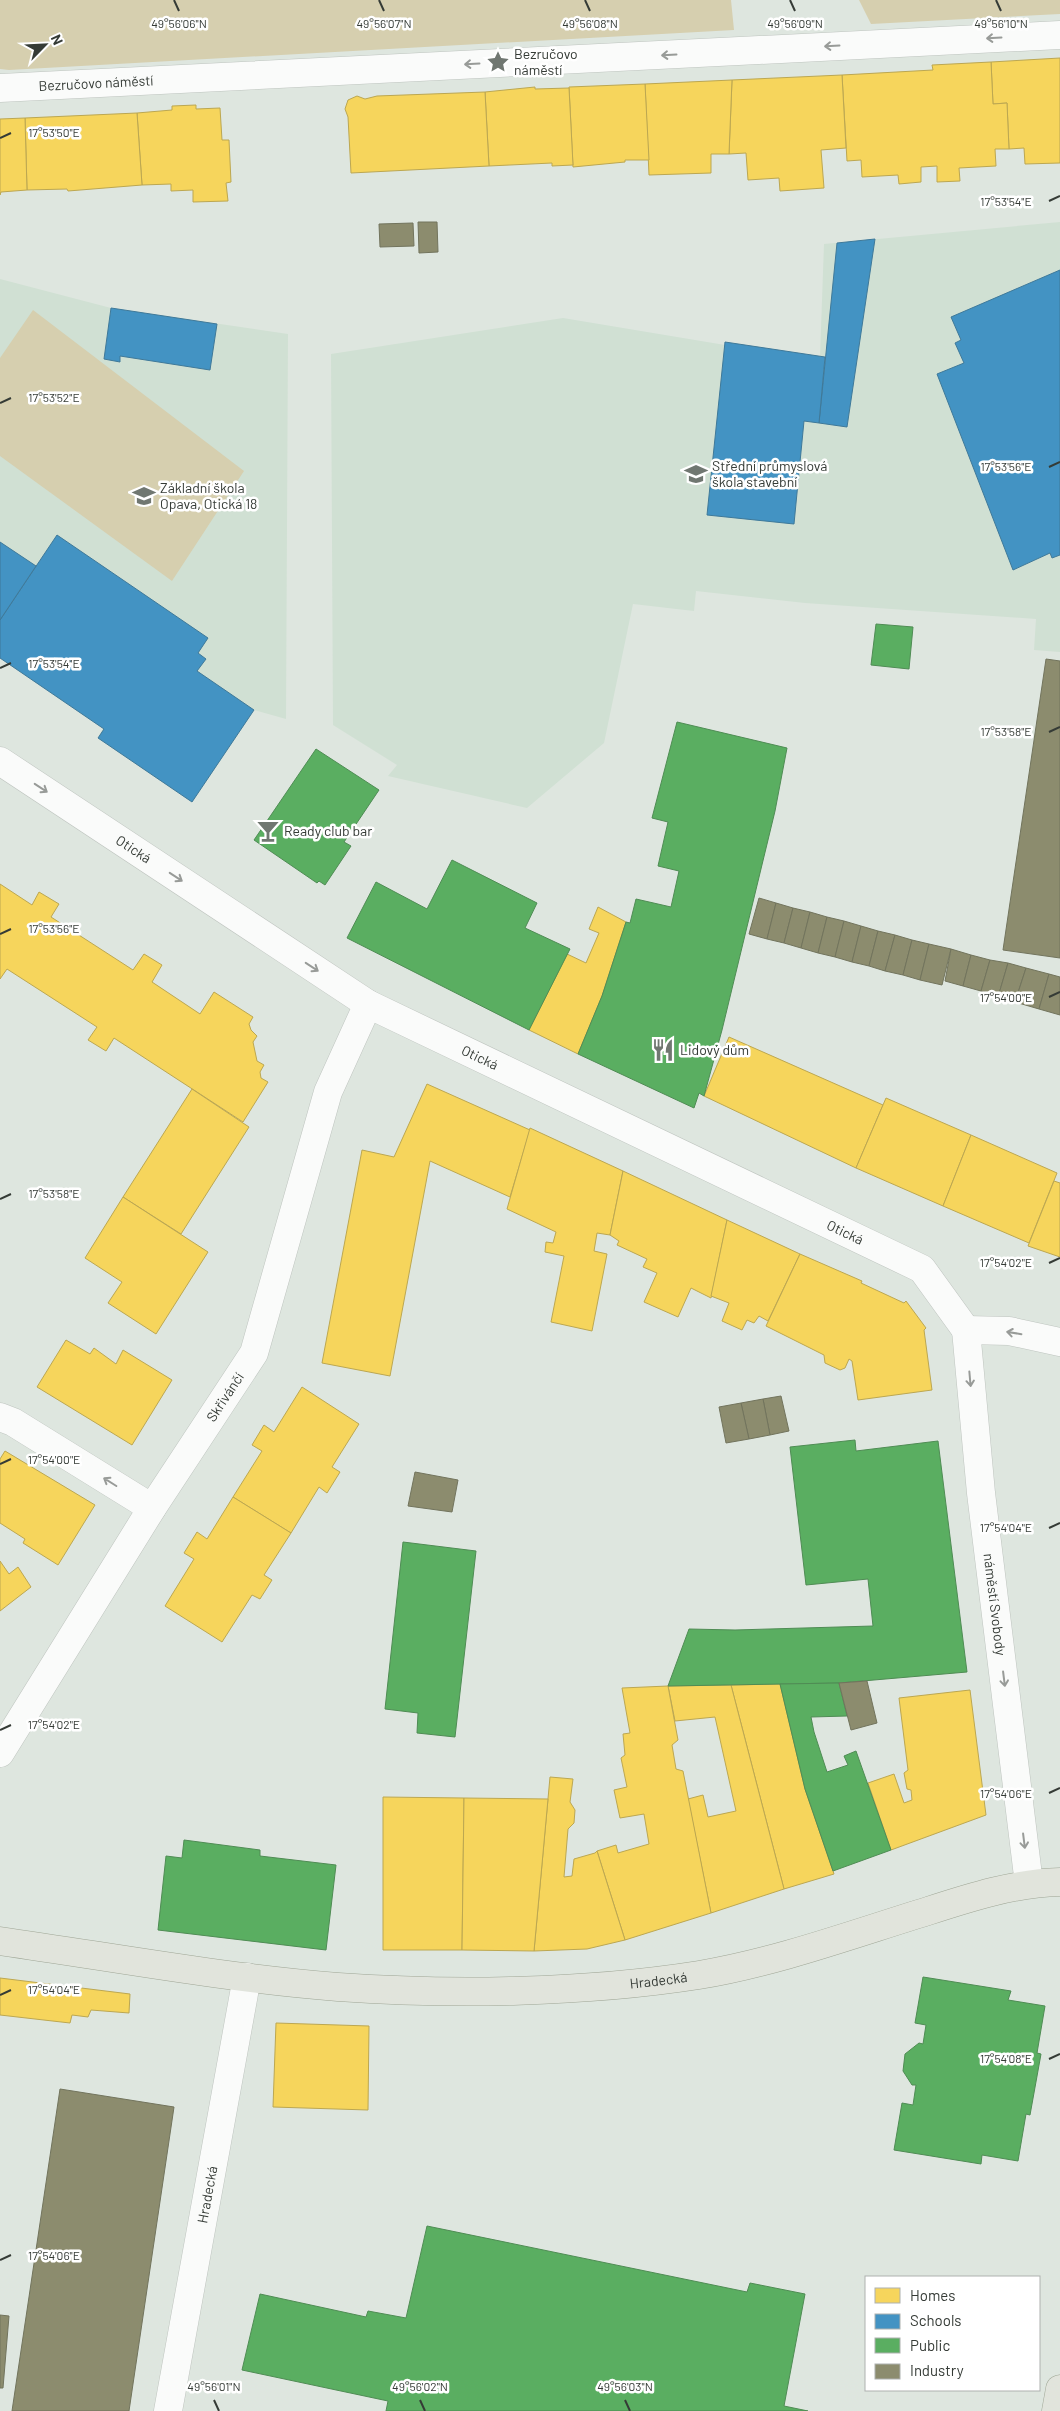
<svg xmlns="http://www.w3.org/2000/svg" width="1060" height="2411" font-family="Barlow,sans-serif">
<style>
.built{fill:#d0e0d3}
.green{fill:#d6cfaf}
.homes{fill:#f6d55c;stroke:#bca751}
.schools{fill:#4393c3;stroke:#3f7999}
.public{fill:#5aae61;stroke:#4f8c54}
.industry{fill:#8c8c6e;stroke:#72745d}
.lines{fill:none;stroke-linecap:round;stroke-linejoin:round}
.minor-casing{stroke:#bec4bf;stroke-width:29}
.major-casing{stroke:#9fa696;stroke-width:29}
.minor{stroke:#fafbfa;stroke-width:28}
.major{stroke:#e1e4dc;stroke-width:28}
.oneway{stroke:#989b98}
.ticks{fill:none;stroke:#353b36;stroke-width:2}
.labels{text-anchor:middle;stroke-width:5;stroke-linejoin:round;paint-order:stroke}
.poi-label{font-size:14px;fill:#353b36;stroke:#fff;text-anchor:start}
.street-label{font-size:14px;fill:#353b36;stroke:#fff}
.ticks-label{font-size:12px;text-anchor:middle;fill:#353b36;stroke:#fff;stroke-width:5;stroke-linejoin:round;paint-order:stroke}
</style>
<rect width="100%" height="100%" fill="#dee6df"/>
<g class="built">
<polygon points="1060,222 1060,652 1034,650 1036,619 805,603 696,591 694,611 633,604 604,743 527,808 388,776 397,765 333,725 331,354 563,318 725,345 820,357 824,244"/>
<polygon points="0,279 111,308 288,334 286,719 254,710 192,802 98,738 103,728 0,658"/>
</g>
<g class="green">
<polygon points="0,0 731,0 734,30 9,70 0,69"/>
<polygon points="859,0 1060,0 1060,14 871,24"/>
<polygon points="33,310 244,471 172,581 0,456 0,358"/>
</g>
<g class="homes">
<polygon points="1060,58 1060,163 1025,164 1024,148 1009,149 1007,103 993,104 991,62"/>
<polygon points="991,62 993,104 1007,103 1009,149 995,149 996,166 959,168 960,181 937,182 937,166 921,167 921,182 899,184 898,175 862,177 861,160 847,161 842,75 933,70 932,65"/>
<polygon points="842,75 846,148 821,150 824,188 780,191 779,178 748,180 746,153 729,154 732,80"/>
<polygon points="732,80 729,154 711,154 711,173 649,175 645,84"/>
<polygon points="645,84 649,160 625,160 625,162 573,167 569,87"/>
<polygon points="535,87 535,89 569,88 573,165 552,166 552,163 489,166 485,92"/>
<polygon points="485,92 489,166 351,173 348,117 345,109 348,100 357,96 365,99 377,96"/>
<polygon points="196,105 196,109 220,108 222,140 229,140 231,182 226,183 228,201 193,202 193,190 171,191 171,184 142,185 137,113 172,110 172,106"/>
<polygon points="137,113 142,185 68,191 67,189 27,190 25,118"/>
<polygon points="25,118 27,190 1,192 0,195 0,119"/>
<polygon points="0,884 32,905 39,892 59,904 51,917 133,970 144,954 162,965 152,982 200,1014 214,992 253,1017 249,1024 251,1030 257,1036 253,1042 257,1061 264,1065 260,1072 261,1078 268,1082 243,1122 114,1038 106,1051 88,1040 97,1027 7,969 0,979"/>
<polygon points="598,907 626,922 602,996 578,1054 529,1030 567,954 586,963 599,933 589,929"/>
<polygon points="729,1037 883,1105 856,1168 704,1096"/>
<polygon points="427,1084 530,1130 510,1197 430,1161 390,1376 322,1363 362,1150 394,1157"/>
<polygon points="192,1089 249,1127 181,1234 123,1197"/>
<polygon points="886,1098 971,1135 943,1206 856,1168"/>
<polygon points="530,1128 623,1171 610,1235 597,1233 594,1251 607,1254 592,1331 551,1322 564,1256 545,1252 546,1242 553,1243 556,1232 507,1209"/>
<polygon points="971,1135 1057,1173 1029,1243 943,1206"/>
<polygon points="623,1171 727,1220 711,1298 691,1288 678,1317 644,1302 657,1273 643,1267 647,1259 617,1245 619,1241 610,1235"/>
<polygon points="1054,1181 1060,1183 1060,1257 1028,1246"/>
<polygon points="123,1197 208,1252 156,1334 108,1303 122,1282 85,1258"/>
<polygon points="727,1220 800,1254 768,1321 759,1316 754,1323 747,1320 742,1330 722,1321 729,1303 711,1296"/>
<polygon points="800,1254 862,1281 861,1283 904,1303 906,1301 926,1328 924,1330 932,1390 858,1400 852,1361 849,1359 845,1368 840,1370 825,1363 824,1355 766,1326"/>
<polygon points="66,1340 90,1354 94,1348 116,1364 123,1350 172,1380 132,1445 37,1387"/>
<polygon points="302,1387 359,1424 332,1467 340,1472 327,1493 319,1487 291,1533 233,1497 262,1451 252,1445 264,1425 274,1432"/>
<polygon points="5,1451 95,1505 58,1565 23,1543 25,1539 0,1523 0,1459"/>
<polygon points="233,1497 291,1533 264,1575 272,1580 260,1599 252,1595 222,1642 165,1606 194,1559 184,1553 197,1532 207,1539"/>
<polygon points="0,1561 9,1574 18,1567 31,1587 0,1611"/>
<polygon points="780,1684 805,1789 834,1874 784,1889 731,1685"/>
<polygon points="731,1685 784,1889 711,1913 688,1799 703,1795 708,1817 736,1811 715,1717 675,1721 668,1686"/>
<polygon points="668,1686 678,1740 672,1745 676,1769 683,1771 711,1913 625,1940 597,1851 616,1845 618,1853 649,1844 644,1814 620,1818 614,1790 627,1787 621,1758 625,1755 623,1734 630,1733 622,1688"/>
<polygon points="970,1690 986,1815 891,1850 868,1783 894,1774 904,1803 912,1800 911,1790 907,1789 904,1773 908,1770 899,1698"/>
<polygon points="550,1777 573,1779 570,1802 575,1810 574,1823 568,1829 564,1877 572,1876 574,1859 595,1853 597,1851 625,1940 587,1949 534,1951"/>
<polygon points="383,1797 464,1798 462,1950 383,1950"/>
<polygon points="464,1798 548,1799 534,1951 462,1950"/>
<polygon points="0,1978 130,1994 129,2013 91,2010 88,2017 72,2015 70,2023 0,2015"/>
<polygon points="276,2023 369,2026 368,2110 273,2107"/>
</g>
<g class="schools">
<polygon points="875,239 847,427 819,423 837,243"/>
<polygon points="1060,270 1060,555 1052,558 1050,553 1013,570 937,374 964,363 955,343 961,340 951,317"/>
<polygon points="111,308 217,324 210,370 120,356 120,362 104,359"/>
<polygon points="725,342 825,357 819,423 804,421 794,524 707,515"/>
<polygon points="57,535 208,638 198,653 206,659 197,671 254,710 192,802 98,738 104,729 0,658 0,620"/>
<polygon points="0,542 36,566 0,620"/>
</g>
<g class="public">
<polygon points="876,624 913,627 909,669 871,665"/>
<polygon points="677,722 787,748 775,811 722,1030 704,1096 699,1093 694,1108 578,1054 602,996 626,922 630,923 636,899 671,907 679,871 658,866 668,822 652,818"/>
<polygon points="316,749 379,790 344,842 351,846 325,885 319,881 317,883 254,840"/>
<polygon points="452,860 537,903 525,928 570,949 529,1030 347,938 376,882 427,909"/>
<polygon points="855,1440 856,1451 938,1441 967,1672 839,1683 668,1686 689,1629 735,1630 873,1626 868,1579 806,1585 790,1447"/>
<polygon points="403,1542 476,1551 455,1737 417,1733 418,1713 385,1709"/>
<polygon points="839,1683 847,1716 811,1717 814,1732 827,1772 848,1765 844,1756 856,1751 891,1850 833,1871 805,1789 780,1684"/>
<polygon points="184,1840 260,1850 260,1856 336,1865 326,1950 158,1930 166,1856 182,1858"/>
<polygon points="923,1977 1011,1991 1008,2000 1045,2006 1037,2053 1041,2054 1030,2115 1026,2114 1018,2161 982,2155 981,2164 894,2150 902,2103 913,2105 916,2085 912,2085 903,2071 905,2054 919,2043 923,2044 926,2025 915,2023"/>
<polygon points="427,2226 747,2292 750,2283 805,2294 784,2406 808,2411 386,2411 388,2401 242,2370 260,2294 366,2317 368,2311 406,2318"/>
</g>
<g class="industry">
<polygon points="418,222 437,222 438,252 419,253"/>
<polygon points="413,223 414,246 380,247 379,224"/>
<polygon points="1046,659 1060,661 1060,958 1003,950"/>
<polygon points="759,898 776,903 767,939 749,934"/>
<polygon points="776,903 793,908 784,943 767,939"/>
<polygon points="793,908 810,912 801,948 784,943"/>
<polygon points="810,912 827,917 818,953 801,948"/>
<polygon points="827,917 844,921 835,957 818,953"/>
<polygon points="844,921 861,926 852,962 835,957"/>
<polygon points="861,926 878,931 869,966 852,962"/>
<polygon points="878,931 895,935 885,971 869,966"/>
<polygon points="895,935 912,940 903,975 885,971"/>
<polygon points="912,940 929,944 920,980 903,975"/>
<polygon points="929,944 951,949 942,985 920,980"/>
<polygon points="951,949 971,955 963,986 945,981"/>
<polygon points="971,955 990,960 981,991 963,986"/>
<polygon points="990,960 1008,963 998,997 981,991"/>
<polygon points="1008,963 1026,968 1015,1002 998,997"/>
<polygon points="1026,968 1049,974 1039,1009 1015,1002"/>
<polygon points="1049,974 1060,977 1060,1015 1039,1009"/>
<polygon points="781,1396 789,1431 770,1435 763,1399"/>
<polygon points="763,1399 770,1435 749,1439 741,1403"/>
<polygon points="741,1403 749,1439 726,1443 719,1407"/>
<polygon points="415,1472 458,1480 452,1512 408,1506"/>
<polygon points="867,1681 877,1723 851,1730 839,1683"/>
<polygon points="60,2089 174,2107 129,2411 12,2411"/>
<polygon points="0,2315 9,2316 3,2388 0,2388"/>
</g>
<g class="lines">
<defs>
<g id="minor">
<path id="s1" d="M0 88 1060 35"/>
<path id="s2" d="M0 761 368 1004 922 1269 966 1330"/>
<path id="s3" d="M966 1330 981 1493 1029 1884"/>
<polyline points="966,1330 1009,1331 1060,1342"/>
<polyline points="0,1417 13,1422 152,1508"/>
<path id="s4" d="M0 1753 152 1508 254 1353 328 1092 368 1004"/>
<path id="s5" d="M168 2411 247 1977"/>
</g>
<g id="major">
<path id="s6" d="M0 1941C112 1957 225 1978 338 1987 454 1995 584 1993 699 1975 777 1962 853 1934 928 1911 971 1897 1015 1883 1060 1882"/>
<polyline points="1056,2411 1060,2389"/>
</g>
</defs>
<use href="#minor" class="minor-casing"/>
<use href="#major" class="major-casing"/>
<use href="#minor" class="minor"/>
<use href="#major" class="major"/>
</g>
<defs><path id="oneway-shaft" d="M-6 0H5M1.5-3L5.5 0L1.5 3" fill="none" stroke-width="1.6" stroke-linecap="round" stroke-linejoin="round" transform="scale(1.25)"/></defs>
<g class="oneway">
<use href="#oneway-shaft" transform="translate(994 38) rotate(177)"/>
<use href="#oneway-shaft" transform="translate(832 46) rotate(177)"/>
<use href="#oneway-shaft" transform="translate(669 55) rotate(177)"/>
<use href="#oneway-shaft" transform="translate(472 64) rotate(177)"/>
<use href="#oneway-shaft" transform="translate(41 788) rotate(33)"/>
<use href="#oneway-shaft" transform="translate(176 877) rotate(33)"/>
<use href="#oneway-shaft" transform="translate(312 967) rotate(33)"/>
<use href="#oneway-shaft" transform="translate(1014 1333) rotate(-171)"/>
<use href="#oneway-shaft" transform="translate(970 1379) rotate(85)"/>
<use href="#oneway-shaft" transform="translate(110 1482) rotate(-148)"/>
<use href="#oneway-shaft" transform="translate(1004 1679) rotate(83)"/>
<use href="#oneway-shaft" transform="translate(1024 1841) rotate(83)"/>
</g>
<path class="ticks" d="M174 0 179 11M379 0 384 11M585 0 590 11M790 0 795 11M996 0 1001 11M0 138 11 133M1049 201 1060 196M0 403 11 398M1049 467 1060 462M0 668 11 663M1049 732 1060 727M0 934 11 929M1049 997 1060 992M0 1199 11 1194M1049 1263 1060 1258M0 1464 11 1459M1049 1528 1060 1523M0 1730 11 1725M1049 1793 1060 1788M0 1995 11 1990M1049 2059 1060 2054M0 2260 11 2255M214 2400 219 2411M420 2400 425 2411M625 2400 630 2411"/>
<defs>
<symbol id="sight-bare" viewBox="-9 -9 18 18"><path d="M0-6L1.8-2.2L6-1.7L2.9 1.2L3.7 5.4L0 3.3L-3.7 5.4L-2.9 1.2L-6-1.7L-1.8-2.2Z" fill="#707771" stroke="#fff" stroke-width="2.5" paint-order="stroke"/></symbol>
<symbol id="school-bare" viewBox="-9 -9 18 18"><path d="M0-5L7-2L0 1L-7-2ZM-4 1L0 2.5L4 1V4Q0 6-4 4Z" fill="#707771" stroke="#fff" stroke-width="2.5" paint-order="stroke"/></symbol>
<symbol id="bar-bare" viewBox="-9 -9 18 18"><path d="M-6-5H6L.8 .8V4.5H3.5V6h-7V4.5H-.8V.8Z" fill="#707771" stroke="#fff" stroke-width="2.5" paint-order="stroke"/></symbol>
<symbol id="restaurant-bare" viewBox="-9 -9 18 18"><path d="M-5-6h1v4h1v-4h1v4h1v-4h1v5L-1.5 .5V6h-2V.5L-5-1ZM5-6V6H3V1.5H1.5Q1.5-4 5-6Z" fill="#707771" stroke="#fff" stroke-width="2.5" paint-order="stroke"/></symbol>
</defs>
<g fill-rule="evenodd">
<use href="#sight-bare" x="482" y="46" width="32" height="32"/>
<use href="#school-bare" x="680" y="458" width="32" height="32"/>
<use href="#school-bare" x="128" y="480" width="32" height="32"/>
<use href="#bar-bare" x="252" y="815" width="32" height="32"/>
<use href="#restaurant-bare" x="647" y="1034" width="32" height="32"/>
</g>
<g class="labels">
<g class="poi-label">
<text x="514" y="59">Bezručovo<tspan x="514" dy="16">náměstí</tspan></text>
<text x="712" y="471">Střední průmyslová<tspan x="712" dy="16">škola stavební</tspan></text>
<text x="160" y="493">Základní škola<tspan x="160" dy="16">Opava, Otická 18</tspan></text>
<text x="284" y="836">Ready club bar</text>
<text x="680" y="1055">Lidový dům</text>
</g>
<g class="street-label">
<text dy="5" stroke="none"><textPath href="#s1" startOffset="96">Bezručovo náměstí</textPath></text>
<text dy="5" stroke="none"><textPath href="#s2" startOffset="160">Otická</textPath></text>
<text dy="5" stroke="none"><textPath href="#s2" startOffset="565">Otická</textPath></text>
<text dy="5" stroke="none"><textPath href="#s2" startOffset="970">Otická</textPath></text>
<text dy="5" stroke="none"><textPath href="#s4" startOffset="421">Skřivánčí</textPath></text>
<text dy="5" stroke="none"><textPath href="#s3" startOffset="276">náměstí Svobody</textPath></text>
<text dy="5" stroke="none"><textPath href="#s6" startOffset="662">Hradecká</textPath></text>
<text dy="5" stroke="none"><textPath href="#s5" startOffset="220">Hradecká</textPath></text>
</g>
</g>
<g class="ticks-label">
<text x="179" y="28">49°56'06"N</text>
<text x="384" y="28">49°56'07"N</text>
<text x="590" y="28">49°56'08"N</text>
<text x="795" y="28">49°56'09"N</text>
<text x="1001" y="28">49°56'10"N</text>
<text x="54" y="137">17°53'50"E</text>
<text x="1006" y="206">17°53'54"E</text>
<text x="54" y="402">17°53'52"E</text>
<text x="1006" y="471">17°53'56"E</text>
<text x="54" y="668">17°53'54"E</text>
<text x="1006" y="736">17°53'58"E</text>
<text x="54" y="933">17°53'56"E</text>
<text x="1006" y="1002">17°54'00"E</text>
<text x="54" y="1198">17°53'58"E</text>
<text x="1006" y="1267">17°54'02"E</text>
<text x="54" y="1464">17°54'00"E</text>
<text x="1006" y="1532">17°54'04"E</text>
<text x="54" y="1729">17°54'02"E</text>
<text x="1006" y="1798">17°54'06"E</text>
<text x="54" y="1994">17°54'04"E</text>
<text x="1006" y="2063">17°54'08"E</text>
<text x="54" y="2260">17°54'06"E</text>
<text x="214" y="2391">49°56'01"N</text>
<text x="420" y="2391">49°56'02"N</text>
<text x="625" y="2391">49°56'03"N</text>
</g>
<rect x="865" y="2276" width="175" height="115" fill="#ffffff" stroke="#aeb1af"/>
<rect x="875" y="2288" width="25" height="15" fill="#f6d55c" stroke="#aeb1af"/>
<text x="910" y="2301" font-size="15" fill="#353b36">Homes</text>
<rect x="875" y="2314" width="25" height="15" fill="#4393c3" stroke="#aeb1af"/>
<text x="910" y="2326" font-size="15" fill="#353b36">Schools</text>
<rect x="875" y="2338" width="25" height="15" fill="#5aae61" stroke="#aeb1af"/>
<text x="910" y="2351" font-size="15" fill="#353b36">Public</text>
<rect x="875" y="2364" width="25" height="15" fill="#8c8c6e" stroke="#aeb1af"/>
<text x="910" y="2376" font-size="15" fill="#353b36">Industry</text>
<g transform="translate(45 45) rotate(66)" stroke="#ffffff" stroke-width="4" paint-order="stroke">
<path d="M0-4L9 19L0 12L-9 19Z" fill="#353b36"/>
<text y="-8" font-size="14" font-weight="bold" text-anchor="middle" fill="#353b36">N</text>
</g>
</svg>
